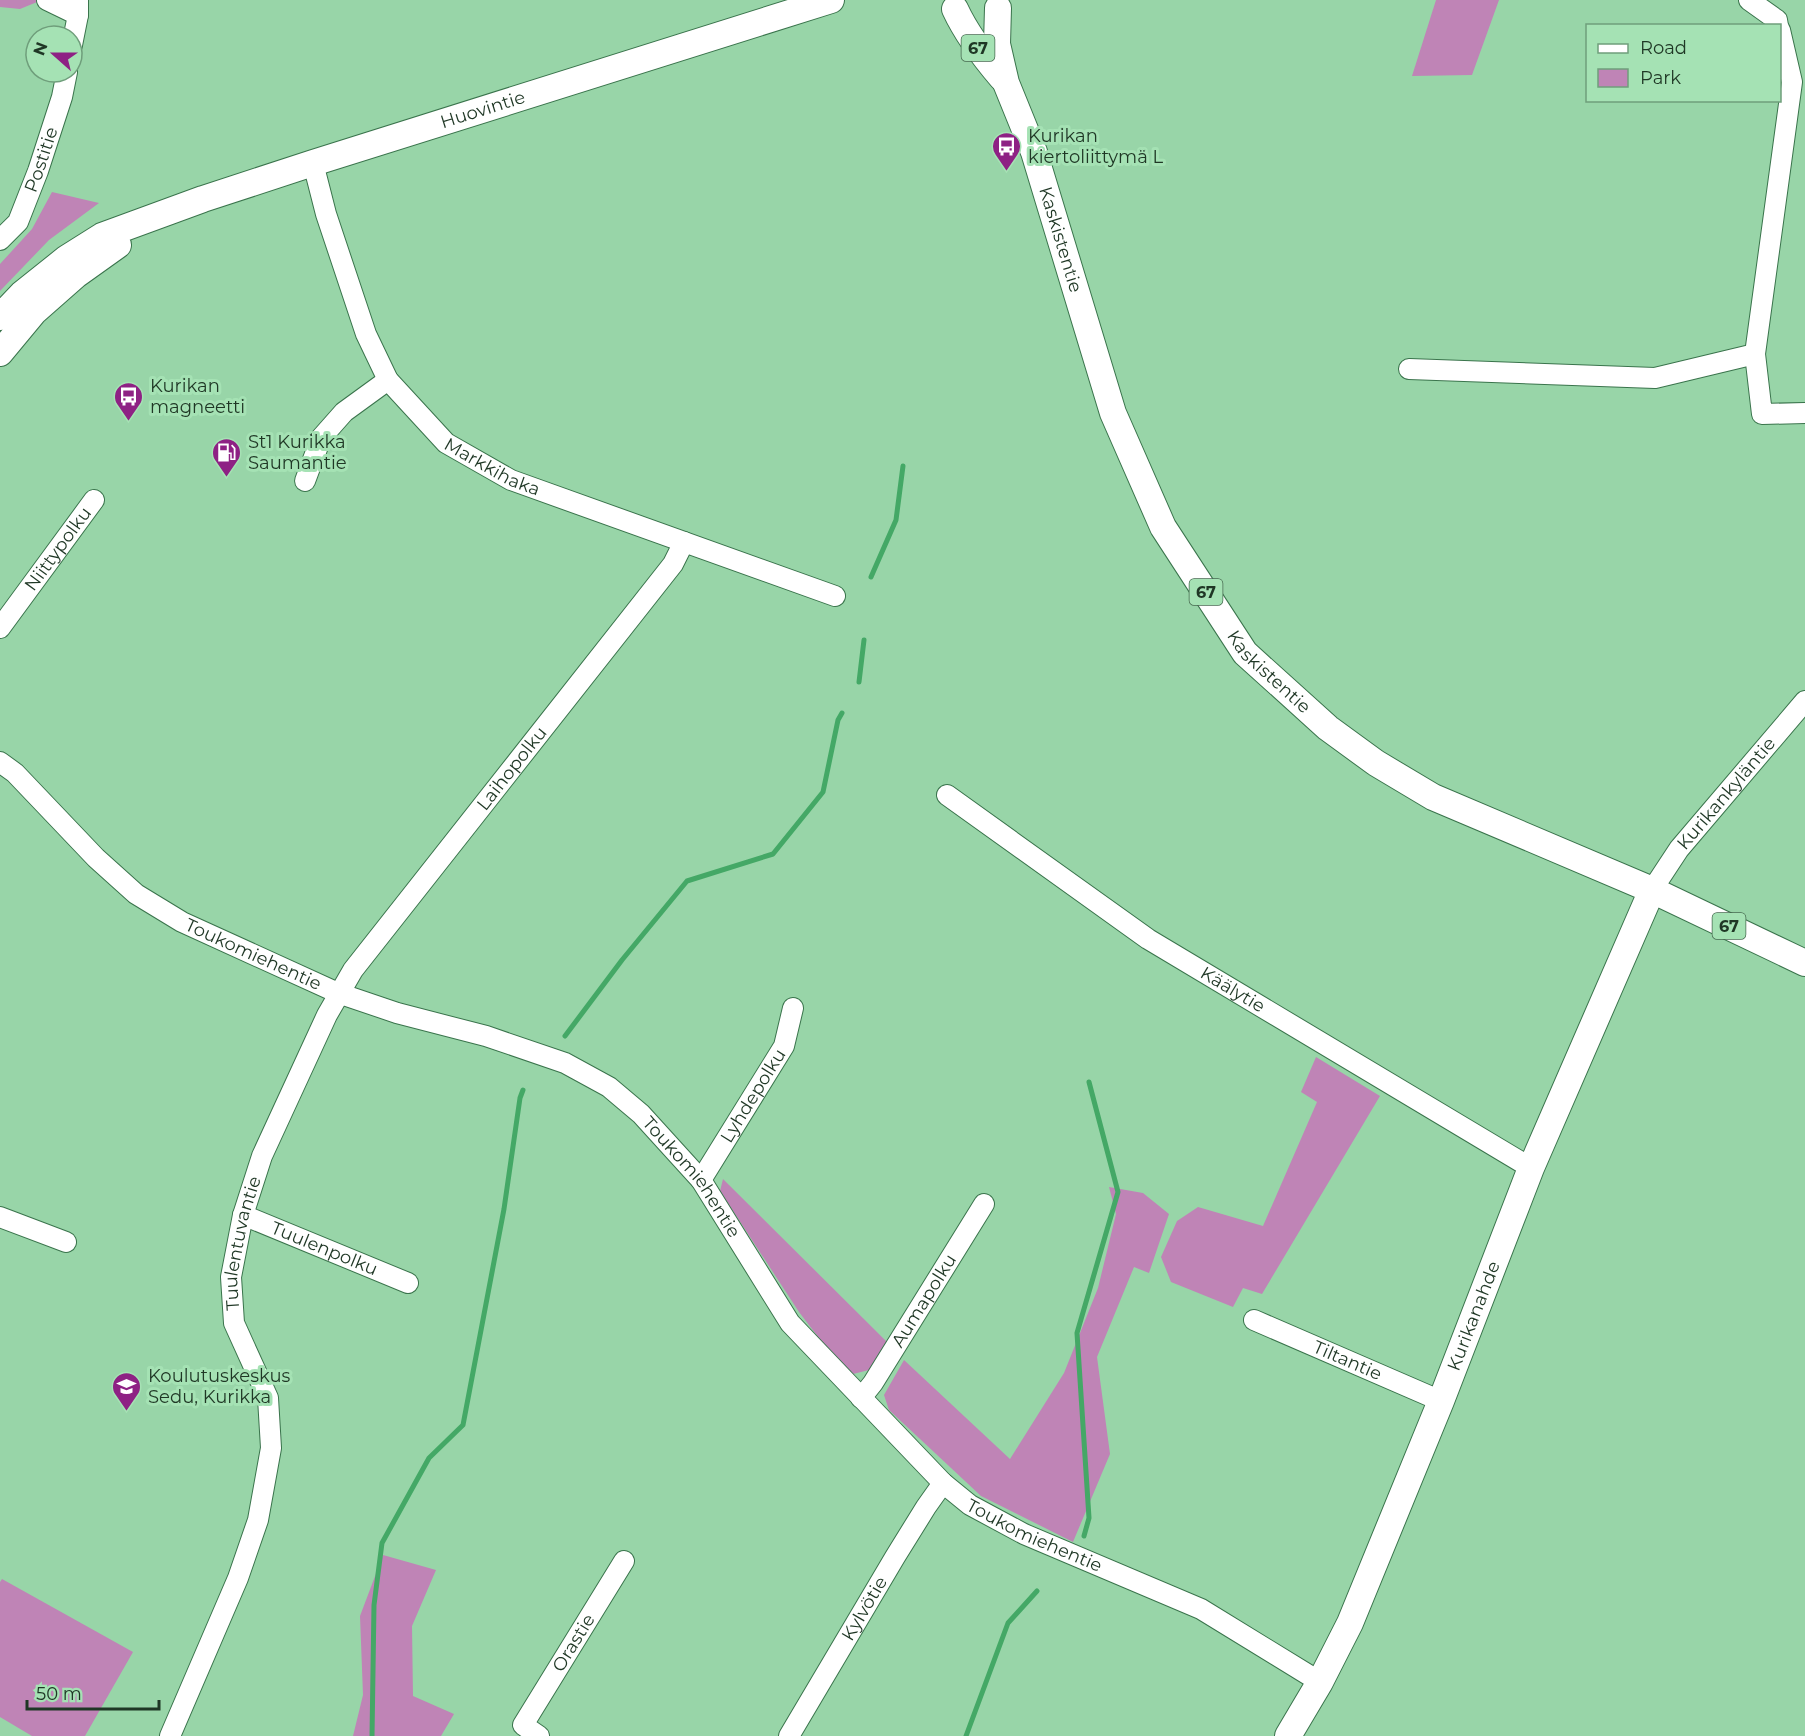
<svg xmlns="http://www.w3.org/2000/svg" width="1805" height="1736" font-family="Montserrat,sans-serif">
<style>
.green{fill:#bf84b6}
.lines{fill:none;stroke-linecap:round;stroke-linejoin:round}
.stream{stroke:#44a866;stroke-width:5}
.minor-casing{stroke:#3a744c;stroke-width:22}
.major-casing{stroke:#3a744c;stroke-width:28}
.minor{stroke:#fff;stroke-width:20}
.major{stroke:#fff;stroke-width:26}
.labels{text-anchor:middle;stroke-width:6;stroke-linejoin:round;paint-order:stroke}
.shield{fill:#a5e2b4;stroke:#476a50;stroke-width:1.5}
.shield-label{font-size:16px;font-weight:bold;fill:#1f3725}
.street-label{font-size:18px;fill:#1f3725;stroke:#a5e2b4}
.poi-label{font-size:18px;fill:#1f3725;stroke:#a5e2b4;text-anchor:start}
</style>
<rect width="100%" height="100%" fill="#98d5a8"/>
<g class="green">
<polygon points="0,0 42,0 20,9 0,7"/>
<polygon points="1436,0 1499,0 1472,75 1412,76"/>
<polygon points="52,192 99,203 49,240 0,291 0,264 32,229"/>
<polygon points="1316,1057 1380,1096 1262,1294 1243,1288 1233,1307 1171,1282 1161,1257 1177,1221 1198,1207 1263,1226 1317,1102 1301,1092"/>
<polygon points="723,1179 888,1343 869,1370 853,1374 822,1342 799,1312 720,1191"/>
<polygon points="1109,1187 1143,1193 1169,1214 1149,1273 1134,1267 1097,1357 1110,1454 1073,1542 981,1496 889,1410 884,1395 904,1360 1010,1459 1064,1373 1098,1288 1116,1214"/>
<polygon points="383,1555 436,1570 412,1626 413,1696 454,1714 441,1736 353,1736 363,1695 360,1616"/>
<polygon points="2,1579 133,1652 85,1736 32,1736 0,1717 0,1582"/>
</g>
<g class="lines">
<g class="stream">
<polyline points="871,577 896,520 903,466"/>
<polyline points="859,682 864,640"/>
<polyline points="565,1036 622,960 687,881 773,854 823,792 838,720 842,713"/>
<polyline points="1084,1536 1089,1518 1077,1333 1118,1192 1089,1082"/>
<polyline points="372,1736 374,1605 382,1543 429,1458 463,1425 504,1209 520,1098 523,1090"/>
<polyline points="966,1736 1008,1623 1037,1591"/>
</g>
<defs>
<g id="minor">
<polyline points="47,0 78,15"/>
<polyline points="1749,0 1777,20 1778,26"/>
<polyline points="1780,30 1792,82 1755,354 1762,414 1805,413"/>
<polyline points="72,45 78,15 78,0"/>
<path id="s1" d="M313 163 326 214 366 334 388 380 446 443 511 480 835 596"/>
<path id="s2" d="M0 240 18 222 38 171 62 97 67 72"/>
<polyline points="1409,369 1655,378 1755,354"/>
<polyline points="305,481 321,438 344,412 388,380"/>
<path id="s3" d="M0 628 94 500"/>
<path id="s4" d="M0 762 15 773 96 858 136 894 182 922 338 993 397 1013 486 1036 565 1063 609 1087 641 1114 701 1180 790 1323 943 1483 970 1505 1024 1534 1201 1609 1320 1682"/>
<path id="s5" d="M947 795 1148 939 1531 1168"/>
<path id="s6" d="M1652 890 1679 849 1805 701"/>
<path id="s7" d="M701 1180 784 1046 793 1008"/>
<path id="s8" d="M243 1215 408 1283"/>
<polyline points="0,1217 66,1242"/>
<path id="s9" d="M1254 1320 1441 1401"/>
<path id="s10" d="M861 1398 873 1383 984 1204"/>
<path id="s11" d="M170 1736 238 1578 258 1520 271 1448 268 1398 234 1323 231 1277 243 1215 262 1156 327 1015 353 970 673 564 684 542"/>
<path id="s12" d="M539 1736 523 1725 624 1561"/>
<path id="s13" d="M789 1736 895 1557 926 1507 943 1483"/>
</g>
<g id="major">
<path id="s14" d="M998 8 997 44 1006 83 1034 152 1113 413 1163 527 1245 653 1328 728 1376 763 1433 797 1652 890 1805 963"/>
<path d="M955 9C967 35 984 57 1002 78"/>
<path id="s15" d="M0 317 22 294 67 258 102 236 203 199 313 163 831 0"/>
<polyline points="0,353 34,312 76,275 118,245"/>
<path id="s16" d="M1288 1736 1320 1682 1350 1623 1441 1401 1531 1168 1652 890"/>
</g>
</defs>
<use href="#minor" class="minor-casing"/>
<use href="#major" class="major-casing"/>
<use href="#minor" class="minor"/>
<use href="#major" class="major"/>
</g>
<defs>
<symbol id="bus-pin" viewBox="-11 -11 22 30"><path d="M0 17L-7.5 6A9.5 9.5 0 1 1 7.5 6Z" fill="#8e2184" stroke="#a5e2b4"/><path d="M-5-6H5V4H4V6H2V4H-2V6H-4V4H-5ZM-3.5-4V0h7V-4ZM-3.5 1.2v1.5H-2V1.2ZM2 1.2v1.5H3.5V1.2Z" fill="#fff"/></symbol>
<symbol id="fuel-pin" viewBox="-11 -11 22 30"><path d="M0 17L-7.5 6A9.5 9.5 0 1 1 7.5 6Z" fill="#8e2184" stroke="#a5e2b4"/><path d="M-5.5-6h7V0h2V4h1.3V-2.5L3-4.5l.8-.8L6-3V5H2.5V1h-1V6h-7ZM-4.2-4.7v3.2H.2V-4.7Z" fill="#fff"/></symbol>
<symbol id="school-pin" viewBox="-11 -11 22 30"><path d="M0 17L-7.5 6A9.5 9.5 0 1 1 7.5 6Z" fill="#8e2184" stroke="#a5e2b4"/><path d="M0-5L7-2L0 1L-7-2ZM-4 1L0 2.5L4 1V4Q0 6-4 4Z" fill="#fff"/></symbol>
</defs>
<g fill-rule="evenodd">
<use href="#bus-pin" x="990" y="130" width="33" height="45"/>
<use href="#bus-pin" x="112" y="380" width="33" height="45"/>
<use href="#fuel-pin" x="210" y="436" width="33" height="45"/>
<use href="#school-pin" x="110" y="1370" width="33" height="45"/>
</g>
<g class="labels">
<g class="shield">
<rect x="961.5" y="35" width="33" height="26" rx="4.5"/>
<rect x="1189.5" y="579" width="33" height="26" rx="4.5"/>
<rect x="1712.5" y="913" width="33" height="26" rx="4.5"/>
</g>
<g class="shield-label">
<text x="978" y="54">67</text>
<text x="1206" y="598">67</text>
<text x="1729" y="932">67</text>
</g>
<g class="street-label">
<text dy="6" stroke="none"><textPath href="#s15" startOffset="532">Huovintie</textPath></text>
<text dy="6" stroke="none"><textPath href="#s2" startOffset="92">Postitie</textPath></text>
<text dy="6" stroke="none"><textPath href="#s14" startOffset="242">Kaskistentie</textPath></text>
<text dy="6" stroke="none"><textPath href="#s1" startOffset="368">Markkihaka</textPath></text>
<text dy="6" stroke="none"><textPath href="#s3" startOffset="98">Niittypolku</textPath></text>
<text dy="6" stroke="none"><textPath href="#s14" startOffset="728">Kaskistentie</textPath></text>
<text dy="6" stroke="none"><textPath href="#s11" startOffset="1074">Laihopolku</textPath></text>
<text dy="6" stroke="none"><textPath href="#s6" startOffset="122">Kurikankyläntie</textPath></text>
<text dy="6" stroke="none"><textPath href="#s4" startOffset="322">Toukomiehentie</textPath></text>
<text dy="6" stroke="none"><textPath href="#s5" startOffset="346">Käälytie</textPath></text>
<text dy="6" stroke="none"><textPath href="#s7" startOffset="99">Lyhdepolku</textPath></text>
<text dy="6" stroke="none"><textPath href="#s4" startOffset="826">Toukomiehentie</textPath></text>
<text dy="6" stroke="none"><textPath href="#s11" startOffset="520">Tuulentuvantie</textPath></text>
<text dy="6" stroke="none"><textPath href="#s8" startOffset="88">Tuulenpolku</textPath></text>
<text dy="6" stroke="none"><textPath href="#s10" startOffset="116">Aumapolku</textPath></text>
<text dy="6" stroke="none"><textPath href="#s16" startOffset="460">Kurikanahde</textPath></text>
<text dy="6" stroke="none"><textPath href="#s9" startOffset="102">Tiltantie</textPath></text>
<text dy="6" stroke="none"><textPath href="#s4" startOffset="1330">Toukomiehentie</textPath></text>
<text dy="6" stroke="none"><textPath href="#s13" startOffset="148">Kylvötie</textPath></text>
<text dy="6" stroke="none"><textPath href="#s12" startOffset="116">Orastie</textPath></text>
</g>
<g class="poi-label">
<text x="1028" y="142">Kurikan<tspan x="1028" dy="21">kiertoliittymä L</tspan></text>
<text x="150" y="392">Kurikan<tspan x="150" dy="21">magneetti</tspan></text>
<text x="248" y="448">St1 Kurikka<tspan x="248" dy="21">Saumantie</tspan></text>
<text x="148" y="1382">Koulutuskeskus<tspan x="148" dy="21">Sedu, Kurikka</tspan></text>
</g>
</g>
<rect x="1586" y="24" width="195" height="78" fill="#a5e2b4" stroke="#6f9e7b" stroke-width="1.5"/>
<rect x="1598" y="44" width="30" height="9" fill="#ffffff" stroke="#6f9e7b" stroke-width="1.5"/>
<text x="1640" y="54" font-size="18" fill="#1f3725">Road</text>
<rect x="1598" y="69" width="30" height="18" fill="#bf84b6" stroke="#6f9e7b" stroke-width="1.5"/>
<text x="1640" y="84" font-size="18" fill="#1f3725">Park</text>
<g transform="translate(54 54) rotate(291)"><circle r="28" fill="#a5e2b4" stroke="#6f9e7b" stroke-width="1.5"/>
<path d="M0-4.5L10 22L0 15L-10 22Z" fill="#8e2184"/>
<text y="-9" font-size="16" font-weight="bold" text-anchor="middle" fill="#1f3725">N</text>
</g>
<path d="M27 1700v9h132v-9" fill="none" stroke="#1f3725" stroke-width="3"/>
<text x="36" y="1700" font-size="18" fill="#1f3725" stroke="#a5e2b4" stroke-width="4.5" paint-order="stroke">50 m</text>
</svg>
